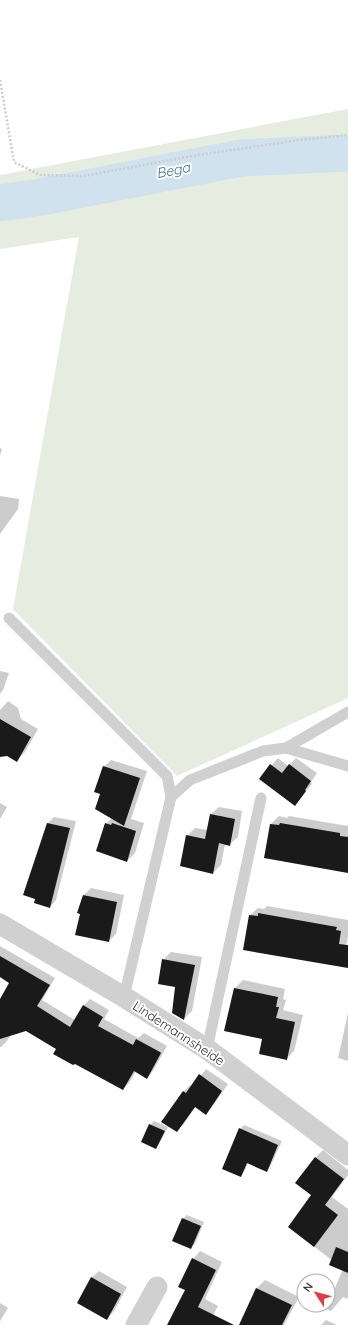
<svg xmlns="http://www.w3.org/2000/svg" width="348" height="1325" font-family="Quicksand,sans-serif">
<style>
.green{fill:#e6ecdf}
.shadow{fill:#0003}
.lines{fill:none;stroke-linecap:round;stroke-linejoin:round}
.river{stroke:#cfe2ee;stroke-width:37}
.building{fill:#1a1a1a}
.path{stroke:#cdcdcd;stroke-width:2.5;stroke-dasharray:2 2;stroke-linecap:butt}
.lane{stroke:#d0d0d0;stroke-width:11}
.street{stroke:#d0d0d0;stroke-width:21}
.labels{text-anchor:middle;stroke-width:4;stroke-linejoin:round;paint-order:stroke}
.street-label{font-size:13px;fill:#333;stroke:#fff}
.water-label{font-size:14px;font-style:italic;fill:#3f7597;stroke:#fff}
</style>
<rect width="100%" height="100%" fill="#fff"/>
<polygon class="green" points="348,109 348,698 177,776 13,609 79,237 0,249 0,175"/>
<g class="shadow">
<polygon points="0,448 2,449 0,456"/>
<polygon points="0,496 19,499 18,509 0,534"/>
<polygon points="0,671 9,673 3,690 0,694"/>
<polygon points="8,701 18,708 21,719 38,729 25,752 17,760 8,755 0,753 0,710"/>
<polygon points="278,758 288,766 296,758 317,773 311,782 312,784 295,805 260,779"/>
<polygon points="111,760 147,771 131,819 144,823 135,853 127,861 106,824 112,818 102,794 104,767"/>
<polygon points="0,803 7,807 0,819"/>
<polygon points="219,807 242,811 238,837 230,844 225,844 221,865 213,873 187,836 195,828 208,830 211,814"/>
<polygon points="279,816 287,818 289,816 348,826 348,872 271,824"/>
<polygon points="54,817 76,821 56,900 50,907 36,898 47,824"/>
<polygon points="91,888 124,895 116,934 109,941 84,895"/>
<polygon points="267,906 348,920 348,936 347,943 344,945 342,956 250,915 258,908 264,909"/>
<polygon points="0,946 55,978 42,1000 75,1020 83,1006 90,999 109,1010 104,1019 138,1038 144,1033 167,1046 153,1071 147,1077 136,1071 129,1083 123,1089 26,1030 11,1035 7,1041 1,1047 0,1047 0,1001 11,983 0,976"/>
<polygon points="171,952 202,957 192,1011 184,1019 176,986 163,960"/>
<polygon points="243,980 285,989 283,999 286,1000 283,1010 303,1015 294,1051 286,1059 264,1039 225,1030 235,988"/>
<polygon points="348,1013 348,1061 338,1058"/>
<polygon points="206,1069 228,1084 212,1107 206,1113 196,1106 183,1125 176,1131 163,1122 184,1091 190,1085 192,1087"/>
<polygon points="154,1121 168,1127 159,1144 155,1148 150,1125"/>
<polygon points="244,1125 282,1141 270,1167 266,1171 248,1163 244,1172 241,1176 240,1129"/>
<polygon points="323,1150 348,1170 348,1175 332,1197 348,1209 348,1299 343,1297 331,1311 326,1309 343,1269 289,1227 312,1195 315,1158"/>
<polygon points="187,1215 204,1222 195,1244 191,1248 183,1219"/>
<polygon points="200,1251 222,1262 205,1299 218,1306 208,1325 168,1325 186,1290 193,1259"/>
<polygon points="99,1271 127,1287 114,1311 107,1318 91,1278"/>
<polygon points="265,1280 299,1297 284,1325 266,1325 244,1315 257,1288"/>
<polygon points="0,1303 8,1308 0,1321"/>
<polygon points="326,1320 337,1325 321,1325"/>
</g>
<g class="lines">
<polyline class="river" points="0,203 41,197 241,158 348,153"/>
</g>
<g class="building">
<polygon points="0,719 31,737 17,762 7,756 0,757"/>
<polygon points="270,764 282,773 289,764 311,781 305,790 306,791 295,806 259,779"/>
<polygon points="103,766 140,778 124,826 95,809 100,794 94,792"/>
<polygon points="210,814 235,819 230,846 219,843 213,874 180,866 186,835 205,839"/>
<polygon points="47,823 70,828 50,908 34,903 35,899 23,895"/>
<polygon points="105,823 111,825 112,823 136,831 127,862 96,851"/>
<polygon points="280,823 340,833 340,836 348,837 348,873 264,858 270,824 279,825"/>
<polygon points="83,895 117,902 109,942 75,935 80,914 77,913"/>
<polygon points="258,913 337,927 336,930 341,931 339,944 348,945 348,968 243,950 249,915 258,916"/>
<polygon points="0,956 50,985 37,1006 70,1027 83,1005 103,1017 98,1026 133,1045 136,1039 160,1052 161,1053 147,1079 134,1071 123,1090 75,1064 73,1065 53,1054 56,1049 26,1031 0,1039 0,999 9,983 0,977"/>
<polygon points="162,959 195,965 184,1020 172,1013 175,987 158,984"/>
<polygon points="234,988 278,997 276,1007 279,1007 276,1018 295,1022 287,1060 259,1054 262,1039 224,1031"/>
<polygon points="199,1074 222,1091 206,1115 195,1107 177,1132 161,1122 183,1091 186,1093"/>
<polygon points="149,1124 165,1131 156,1149 141,1142"/>
<polygon points="239,1128 278,1145 267,1172 247,1163 241,1177 222,1169"/>
<polygon points="315,1157 344,1179 325,1205 338,1215 314,1247 288,1227 311,1195 295,1183"/>
<polygon points="182,1218 201,1226 191,1249 172,1241"/>
<polygon points="336,1247 348,1252 348,1273 329,1265"/>
<polygon points="192,1258 216,1270 198,1307 234,1325 167,1325 185,1290 178,1287"/>
<polygon points="91,1277 121,1294 107,1320 77,1303"/>
<polygon points="256,1288 292,1305 282,1325 239,1325"/>
</g>
<g class="lines">
<polyline class="path" points="0,80 14,162 40,175 84,176 192,156 299,140 348,135"/>
<g class="lane">
<polyline points="9,618 167,776 171,797"/>
<polyline points="286,748 348,712"/>
<polyline points="124,997 171,797 190,780 263,751 286,748 348,766"/>
<polyline points="207,1049 261,798"/>
</g>
<g class="street">
<polyline points="0,924 124,997 207,1049 348,1155"/>
<polyline points="136,1325 157,1287"/>
</g>
</g>
<g class="labels">
<g class="street-label">
<text transform="translate(179 1033) rotate(33)" y="5">Lindemannsheide</text>
</g>
<g class="water-label">
<text transform="translate(173 170) rotate(-11)" y="5">Bega</text>
</g>
</g>
<g transform="translate(316 1293) rotate(306)"><circle r="19" fill="#ffffff" stroke="#adadad"/>
<path d="M0-3L7 15L0 10L-7 15Z" fill="#e63946"/>
<text y="-6" font-size="11" font-weight="bold" text-anchor="middle" fill="#333333">N</text>
</g>
</svg>
